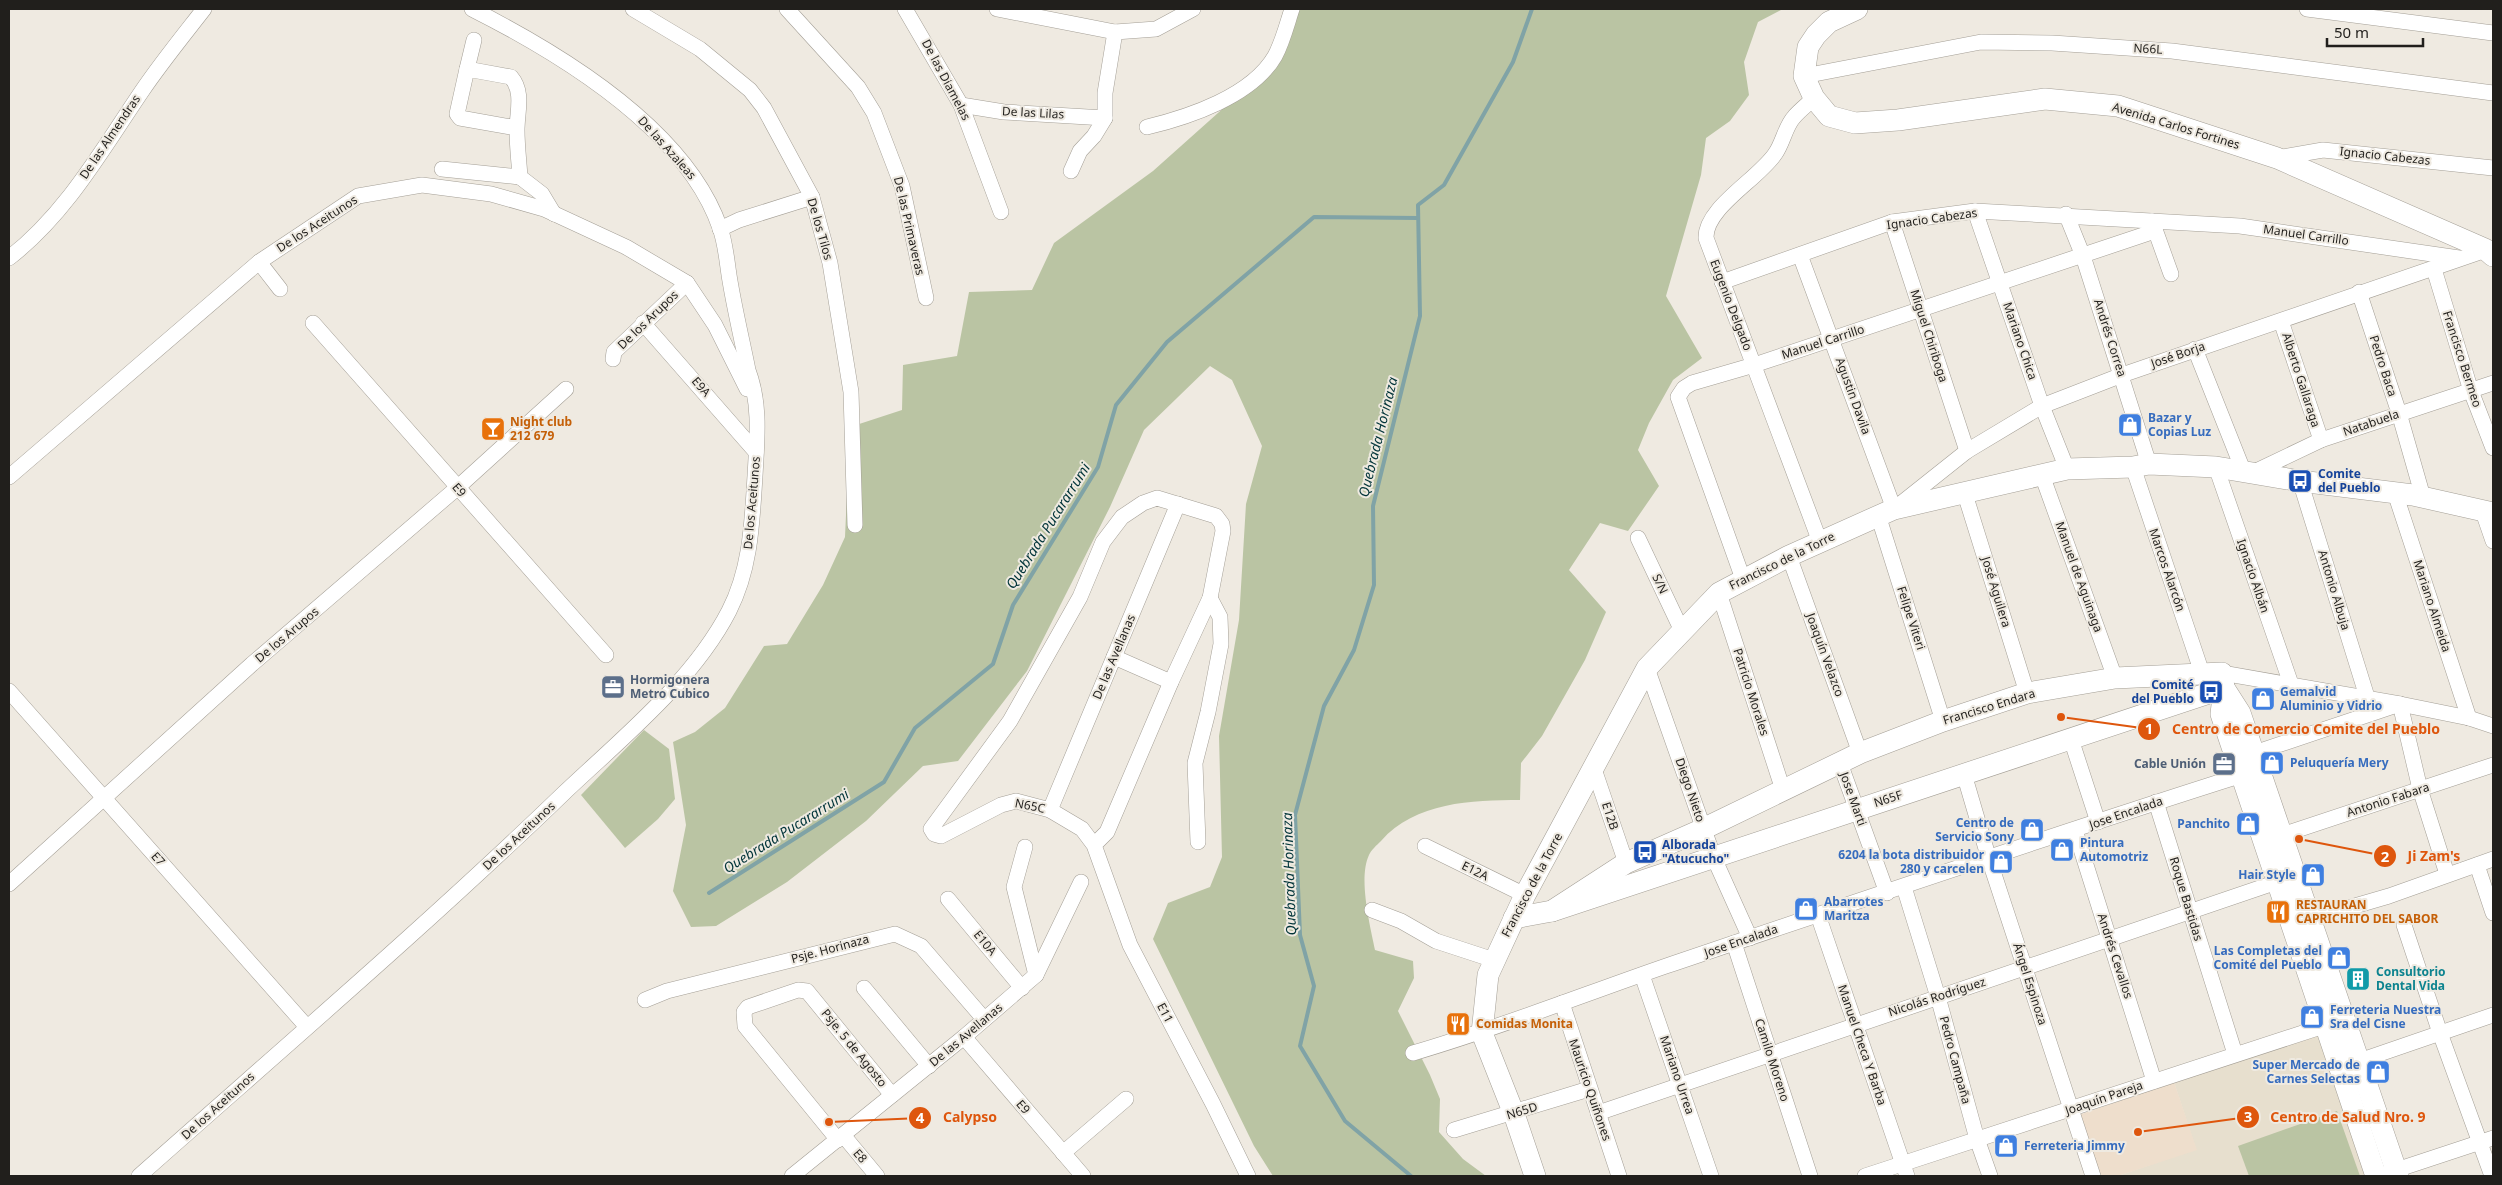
<svg xmlns="http://www.w3.org/2000/svg" width="2502" height="1185" font-family="'Noto Sans',sans-serif">
<style>
.built{fill:#e7dfce}
.medical{fill:#eedecc}
.green{fill:#bac4a3}
.lines{fill:none;stroke-linecap:round;stroke-linejoin:round}
.stream{stroke:#80a3a6;stroke-width:4}
.street-casing{stroke:#a49f96;stroke-width:16}
.secondary-casing{stroke:#a49f96;stroke-width:22}
.street{stroke:#fff;stroke-width:15}
.secondary{stroke:#fff;stroke-width:21}
.labels{text-anchor:middle;stroke-width:4;stroke-linejoin:round;paint-order:stroke}
.street-label{font-size:12px;fill:#211f1c;stroke:#efeae1}
.shop-label{font-size:12px;font-weight:bold;fill:#366cbe;stroke:#efeae1;text-anchor:start}
.food-label{font-size:12px;font-weight:bold;fill:#c56008;stroke:#efeae1;text-anchor:start}
.transit-label{font-size:12px;font-weight:bold;fill:#164399;stroke:#efeae1;text-anchor:start}
.service-label{font-size:12px;font-weight:bold;fill:#4e5e75;stroke:#efeae1;text-anchor:start}
.culture-label{font-size:12px;font-weight:bold;fill:#0d838f;stroke:#efeae1;text-anchor:start}
.water-label{font-size:14px;font-style:italic;fill:#013439;stroke:#efeae1}
.leader{fill:none;stroke:#de560d;stroke-width:2}
.callout-dot{fill:#de560d;stroke:#efeae1;stroke-width:2}
.mark-label{font-size:15px;text-anchor:middle;font-weight:bold;fill:#fff}
.callout-label{font-size:14px;text-anchor:middle;font-weight:bold;fill:#de560d;stroke:#efeae1;stroke-width:4;stroke-linejoin:round;paint-order:stroke}
</style>
<rect width="100%" height="100%" fill="#efeae1"/>
<polygon class="built" points="2321,1033 2369,1176 2118,1176 2196,1149 2174,1082"/>
<polygon class="medical" points="2174,1082 2197,1150 2118,1176 2099,1176 2079,1115"/>
<g class="green">
<path d="M1284 9H1783L1758 22 1744 62 1749 95 1730 121 1706 138 1701 175 1666 296 1702 358 1673 380 1649 423 1638 450 1659 486 1628 531 1600 523 1569 570 1606 612 1585 660 1542 736 1521 763 1520 800C1472 800 1415 802 1381 841 1377 845 1371 850 1369 855 1358 878 1370 925 1375 950L1413 961 1414 978 1398 1011 1430 1075 1440 1099 1439 1132 1463 1159 1486 1176H1273L1254 1146 1153 939 1168 903 1210 887 1222 857 1219 736 1239 620 1246 504 1262 446 1232 380 1210 366 1144 430 1110 507 1027 671 958 761 923 766 866 821 787 882 716 926 691 927 673 891 686 825 673 742 695 732 725 708 764 646 787 644 823 585 845 537 850 427 902 410 903 365 957 356 969 292 1032 290 1054 243 1153 171 1265 71Z"/>
<polygon points="644,730 669,749 675,799 658,819 625,848 581,795"/>
<polygon points="2337,1111 2360,1176 2249,1176 2238,1146"/>
</g>
<g class="lines">
<g class="stream">
<polyline points="709,893 884,782 915,728 993,664 1013,605 1098,467 1116,405 1167,342 1314,217 1418,218"/>
<polyline points="1411,1176 1345,1121 1300,1046 1314,986 1300,935 1295,815 1324,706 1354,650 1374,585 1373,506 1420,316 1418,205 1444,185 1513,62 1532,9"/>
</g>
<defs>
<g id="street">
<polyline points="633,9 700,49 750,90 764,108 812,197 830,263 851,392 855,525"/>
<polyline points="787,9 858,87 874,113 902,186 926,298"/>
<polyline points="905,9 961,105 1001,212"/>
<polyline points="997,9 1115,32 1156,29 1193,9"/>
<polyline points="2307,9 2493,33"/>
<polyline points="467,69 474,40"/>
<polyline points="1804,76 1981,42 2052,43 2172,51 2493,93"/>
<path d="M1814 98C1808 104 1800 110 1794 117 1785 127 1783 143 1775 154 1757 180 1705 208 1706 238L1820 542"/>
<polyline points="961,105 1004,112 1105,118"/>
<path d="M1147 127C1189 117 1252 96 1275 56 1283 41 1287 24 1292 9"/>
<path d="M517 128 460 118 457 114 467 69 511 77C524 92 517 112 517 130 517 146 519 161 520 177L542 194 554 214"/>
<polyline points="2277,158 2323,150 2493,168"/>
<polyline points="442,169 520,177"/>
<polyline points="1071,171 1080,151 1094,136 1105,118 1105,93 1115,32"/>
<polyline points="1975,211 2042,406 2067,469"/>
<polyline points="2066,214 2083,256 2149,464"/>
<polyline points="2152,221 2171,274"/>
<polyline points="1892,222 1967,451"/>
<polyline points="720,229 739,220 812,197"/>
<polyline points="1800,255 1894,509 1967,451 2042,406 2122,375 2489,249"/>
<path d="M9 258C66 214 102 150 142 91 161 63 183 36 204 9"/>
<polyline points="259,262 280,289"/>
<polyline points="2434,269 2471,391 2493,448"/>
<polyline points="1722,282 1892,222 1975,211 2240,226 2459,258"/>
<polyline points="2359,292 2399,413 2423,497"/>
<polyline points="2281,321 2321,440"/>
<polyline points="313,323 606,655"/>
<polyline points="643,323 756,452"/>
<polyline points="2195,349 2243,470"/>
<polyline points="613,359 614,352 687,283"/>
<polyline points="2133,467 2202,673"/>
<polyline points="2216,467 2291,684"/>
<polyline points="2252,473 2321,440 2493,383"/>
<polyline points="2042,475 2115,678"/>
<polyline points="9,477 259,262 358,196 422,185 491,194 544,209 626,247 687,283 715,325 747,389"/>
<polyline points="2300,481 2368,700"/>
<polyline points="1964,491 2027,693"/>
<polyline points="2395,493 2469,718"/>
<polyline points="2483,512 2493,541"/>
<polyline points="1878,515 1943,721"/>
<polyline points="1638,538 1682,631"/>
<polyline points="1789,556 1860,753"/>
<polyline points="1743,579 1678,397 1684,388 1692,383 1754,365 2155,231"/>
<polyline points="1719,593 1783,790"/>
<polyline points="1114,657 1171,682"/>
<polyline points="1647,668 1714,858 1750,938"/>
<polyline points="2222,673 2400,704 2469,718 2493,726"/>
<polyline points="9,691 307,1027"/>
<polyline points="2071,739 2098,822"/>
<polyline points="2254,753 2400,704 2420,789 2447,874"/>
<polyline points="1840,763 1887,893"/>
<polyline points="1594,769 1626,863"/>
<polyline points="1964,774 1989,859 2093,1176"/>
<polyline points="2156,802 2235,1054"/>
<polyline points="1050,810 1178,504"/>
<polyline points="2075,830 2154,1081"/>
<polyline points="2282,835 2493,765"/>
<polyline points="1198,842 1195,763 1208,712 1221,644 1220,617 1210,598"/>
<polyline points="1094,845 1107,832 1171,682 1210,598 1223,531 1222,524 1216,516 1157,498 1143,503 1122,517 1103,542 1080,597 1010,721 931,829 934,834 941,836 1001,805 1016,801 1050,810 1082,829 1094,845 1130,945 1213,1104 1248,1176"/>
<polyline points="1425,846 1525,895"/>
<polyline points="1025,847 1014,887 1036,975"/>
<polyline points="2477,865 2493,913"/>
<polyline points="9,884 252,664 457,488 566,389"/>
<polyline points="1904,887 1938,997 1977,1139 1990,1176"/>
<polyline points="948,899 1022,988"/>
<polyline points="1372,910 1401,921 1436,941 1494,960"/>
<polyline points="1818,915 1907,1176"/>
<polyline points="2310,919 2389,896 2493,859"/>
<polyline points="2404,925 2440,1033 2492,1176"/>
<polyline points="1734,943 1810,1176"/>
<polyline points="1642,975 1711,1176"/>
<polyline points="864,988 929,1066"/>
<polyline points="645,1000 667,991 895,934 921,946 984,1019"/>
<polyline points="1562,1003 1619,1176"/>
<polyline points="964,1037 1083,1176"/>
<path d="M1413 1053C1499 1028 1582 995 1666 966 1858 901 2049 836 2242 775"/>
<polyline points="2359,1061 2493,1015"/>
<polyline points="1598,1113 2277,882"/>
<polyline points="1454,1130 1589,1089"/>
<polyline points="843,1135 877,1176"/>
<polyline points="838,1140 745,1026 744,1012 748,1007 798,990 807,991 892,1095"/>
<polyline points="1063,1153 1126,1099"/>
<polyline points="2387,1173 2493,1138"/>
<path d="M139 1176C282 1049 427 925 564 793 621 739 693 681 729 611 751 568 752 522 755 476 757 439 761 405 748 370 742 340 735 311 730 281 727 264 726 244 720 228 686 129 561 54 472 9"/>
<polyline points="792,1176 964,1037 1036,975 1081,882"/>
<polyline points="1865,1176 2333,1023"/>
</g>
<g id="secondary">
<polyline points="1857,9 1829,22 1816,35 1808,47 1804,76 1814,98 1829,116 1855,123 1898,120 2045,99 2118,106 2277,158 2485,249 2493,256"/>
<polyline points="2224,688 2240,713 2398,1176"/>
<polyline points="1552,911 1626,863 1703,829 1860,753 1943,721 2027,693 2115,678 2222,673 2224,688 2221,714 2376,1176"/>
<polyline points="1514,918 1552,911 2224,688"/>
<polyline points="1535,1176 1514,1114 1482,1033 1488,975 1525,895 1647,668 1719,593 1789,556 1894,509 2067,469 2133,467 2149,464 2216,467 2300,481 2413,495 2493,513"/>
</g>
</defs>
<use href="#street" class="street-casing"/>
<use href="#secondary" class="secondary-casing"/>
<use href="#street" class="street"/>
<use href="#secondary" class="secondary"/>
</g>
<defs>
<symbol id="shop-square" viewBox="-11 -11 22 22"><rect x="-9" y="-9" width="18" height="18" rx="4" fill="#3f7fe0" stroke="#efeae1"/><path d="M-5-2.5h2.3a2.7 3.5 0 0 1 5.4 0H5L5.5 6h-11ZM-1.5-2.5h3a1.5 2.3 0 0 0-3 0Z" fill="#fff"/></symbol>
<symbol id="bar-square" viewBox="-11 -11 22 22"><rect x="-9" y="-9" width="18" height="18" rx="4" fill="#e8710a" stroke="#efeae1"/><path d="M-6-5H6L.8 .8V4.5H3.5V6h-7V4.5H-.8V.8Z" fill="#fff"/></symbol>
<symbol id="bus-square" viewBox="-11 -11 22 22"><rect x="-9" y="-9" width="18" height="18" rx="4" fill="#1a4fb4" stroke="#efeae1"/><path d="M-5-6H5V4H4V6H2V4H-2V6H-4V4H-5ZM-3.5-4V0h7V-4ZM-3.5 1.2v1.5H-2V1.2ZM2 1.2v1.5H3.5V1.2Z" fill="#fff"/></symbol>
<symbol id="office-square" viewBox="-11 -11 22 22"><rect x="-9" y="-9" width="18" height="18" rx="4" fill="#5c6f8a" stroke="#efeae1"/><path d="M-6-3h4V-5.5h4V-3h4V5H-6ZM-1-4.5V-3h2v-1.5ZM-6 0V1H6V0Z" fill="#fff"/></symbol>
<symbol id="restaurant-square" viewBox="-11 -11 22 22"><rect x="-9" y="-9" width="18" height="18" rx="4" fill="#e8710a" stroke="#efeae1"/><path d="M-5-6h1v4h1v-4h1v4h1v-4h1v5L-1.5 .5V6h-2V.5L-5-1ZM5-6V6H3V1.5H1.5Q1.5-4 5-6Z" fill="#fff"/></symbol>
<symbol id="building-square" viewBox="-11 -11 22 22"><rect x="-9" y="-9" width="18" height="18" rx="4" fill="#0f9aa8" stroke="#efeae1"/><path d="M-4-6H4V6H1V3H-1V6H-4ZM-2.5-4.3h1.7v1.8h-1.7ZM.8-4.3h1.7v1.8H.8ZM-2.5-1h1.7V.8h-1.7ZM.8-1h1.7V.8H.8Z" fill="#fff"/></symbol>
</defs>
<g fill-rule="evenodd">
<use href="#shop-square" x="2116" y="411" width="28" height="28"/>
<use href="#bar-square" x="479" y="415" width="28" height="28"/>
<use href="#bus-square" x="2286" y="467" width="28" height="28"/>
<use href="#office-square" x="599" y="673" width="28" height="28"/>
<use href="#bus-square" x="2197" y="678" width="28" height="28"/>
<use href="#shop-square" x="2249" y="685" width="28" height="28"/>
<use href="#shop-square" x="2258" y="749" width="28" height="28"/>
<use href="#office-square" x="2210" y="750" width="28" height="28"/>
<use href="#shop-square" x="2234" y="810" width="28" height="28"/>
<use href="#shop-square" x="2018" y="816" width="28" height="28"/>
<use href="#shop-square" x="2048" y="836" width="28" height="28"/>
<use href="#bus-square" x="1631" y="838" width="28" height="28"/>
<use href="#shop-square" x="1987" y="848" width="28" height="28"/>
<use href="#shop-square" x="2299" y="861" width="28" height="28"/>
<use href="#shop-square" x="1792" y="895" width="28" height="28"/>
<use href="#restaurant-square" x="2264" y="898" width="28" height="28"/>
<use href="#shop-square" x="2325" y="944" width="28" height="28"/>
<use href="#building-square" x="2344" y="965" width="28" height="28"/>
<use href="#shop-square" x="2298" y="1003" width="28" height="28"/>
<use href="#restaurant-square" x="1444" y="1010" width="28" height="28"/>
<use href="#shop-square" x="2364" y="1058" width="28" height="28"/>
<use href="#shop-square" x="1992" y="1132" width="28" height="28"/>
</g>
<g class="labels">
<g class="street-label">
<text transform="translate(2148 49) rotate(3)" y="4">N66L</text>
<text transform="translate(946 80) rotate(62)" y="4">De las Diamelas</text>
<text transform="translate(1033 113) rotate(3)" y="4">De las Lilas</text>
<text transform="translate(2176 126) rotate(17)" y="4">Avenida Carlos Fortines</text>
<text transform="translate(110 137) rotate(-56)" y="4">De las Almendras</text>
<text transform="translate(667 148) rotate(48)" y="4">De las Azaleas</text>
<text transform="translate(2385 156) rotate(6)" y="4">Ignacio Cabezas</text>
<text transform="translate(1932 219) rotate(-8)" y="4">Ignacio Cabezas</text>
<text transform="translate(317 224) rotate(-33)" y="4">De los Aceitunos</text>
<text transform="translate(909 226) rotate(77)" y="4">De las Primaveras</text>
<text transform="translate(820 229) rotate(74)" y="4">De los Tilos</text>
<text transform="translate(2306 235) rotate(8)" y="4">Manuel Carrillo</text>
<text transform="translate(1731 305) rotate(69)" y="4">Eugenio Delgado</text>
<text transform="translate(648 320) rotate(-44)" y="4">De los Arupos</text>
<text transform="translate(1929 336) rotate(72)" y="4">Miguel Chiriboga</text>
<text transform="translate(2110 338) rotate(72)" y="4">Andrés Correa</text>
<text transform="translate(2020 341) rotate(71)" y="4">Mariano Chica</text>
<text transform="translate(1823 342) rotate(-18)" y="4">Manuel Carrillo</text>
<text transform="translate(2178 355) rotate(-19)" y="4">José Borja</text>
<text transform="translate(2462 359) rotate(72)" y="4">Francisco Bermeo</text>
<text transform="translate(2383 366) rotate(72)" y="4">Pedro Baca</text>
<text transform="translate(2301 380) rotate(72)" y="4">Alberto Gallaraga</text>
<text transform="translate(701 387) rotate(49)" y="4">E9A</text>
<text transform="translate(1853 396) rotate(70)" y="4">Agustin Davila</text>
<text transform="translate(2371 423) rotate(-19)" y="4">Natabuela</text>
<text transform="translate(459 490) rotate(49)" y="4">E9</text>
<text transform="translate(752 503) rotate(-85)" y="4">De los Aceitunos</text>
<text transform="translate(1782 561) rotate(-26)" y="4">Francisco de la Torre</text>
<text transform="translate(2167 570) rotate(71)" y="4">Marcos Alarcón</text>
<text transform="translate(2253 576) rotate(71)" y="4">Ignacio Albán</text>
<text transform="translate(2079 577) rotate(70)" y="4">Manuel de Aguinaga</text>
<text transform="translate(1660 584) rotate(65)" y="4">S/N</text>
<text transform="translate(2334 590) rotate(73)" y="4">Antonio Albuja</text>
<text transform="translate(1996 592) rotate(73)" y="4">José Aguilera</text>
<text transform="translate(2432 606) rotate(72)" y="4">Mariano Almeida</text>
<text transform="translate(1911 618) rotate(72)" y="4">Felipe Viteri</text>
<text transform="translate(287 635) rotate(-40)" y="4">De los Arupos</text>
<text transform="translate(1825 655) rotate(70)" y="4">Joaquín Velazco</text>
<text transform="translate(1114 657) rotate(-67)" y="4">De las Avellanas</text>
<text transform="translate(1751 692) rotate(72)" y="4">Patricio Morales</text>
<text transform="translate(1989 707) rotate(-17)" y="4">Francisco Endara</text>
<text transform="translate(1690 790) rotate(71)" y="4">Diego Nieto</text>
<text transform="translate(1853 799) rotate(70)" y="4">Jose Marti</text>
<text transform="translate(1888 799) rotate(-18)" y="4">N65F</text>
<text transform="translate(2388 800) rotate(-18)" y="4">Antonio Fabara</text>
<text transform="translate(1030 806) rotate(11)" y="4">N65C</text>
<text transform="translate(2126 813) rotate(-19)" y="4">Jose Encalada</text>
<text transform="translate(1610 816) rotate(72)" y="4">E12B</text>
<text transform="translate(519 836) rotate(-43)" y="4">De los Aceitunos</text>
<text transform="translate(158 859) rotate(48)" y="4">E7</text>
<text transform="translate(1475 871) rotate(26)" y="4">E12A</text>
<text transform="translate(1532 885) rotate(-62)" y="4">Francisco de la Torre</text>
<text transform="translate(2186 899) rotate(73)" y="4">Roque Bastidas</text>
<text transform="translate(1741 941) rotate(-19)" y="4">Jose Encalada</text>
<text transform="translate(985 943) rotate(50)" y="4">E10A</text>
<text transform="translate(830 949) rotate(-15)" y="4">Psje. Horinaza</text>
<text transform="translate(2115 956) rotate(72)" y="4">Andrés Cevallos</text>
<text transform="translate(2030 984) rotate(72)" y="4">Ángel Espinoza</text>
<text transform="translate(1937 997) rotate(-18)" y="4">Nicolás Rodríguez</text>
<text transform="translate(1165 1013) rotate(62)" y="4">E11</text>
<text transform="translate(966 1035) rotate(-40)" y="4">De las Avellanas</text>
<text transform="translate(1862 1045) rotate(71)" y="4">Manuel Checa Y Barba</text>
<text transform="translate(854 1048) rotate(51)" y="4">Psje. 5 de Agosto</text>
<text transform="translate(1772 1060) rotate(72)" y="4">Camilo Moreno</text>
<text transform="translate(1955 1060) rotate(75)" y="4">Pedro Campaña</text>
<text transform="translate(1677 1075) rotate(71)" y="4">Mariano Urrea</text>
<text transform="translate(1590 1090) rotate(71)" y="4">Mauricio Quiñones</text>
<text transform="translate(2104 1098) rotate(-19)" y="4">Joaquín Pareja</text>
<text transform="translate(218 1106) rotate(-42)" y="4">De los Aceitunos</text>
<text transform="translate(1023 1107) rotate(49)" y="4">E9</text>
<text transform="translate(1522 1111) rotate(-17)" y="4">N65D</text>
<text transform="translate(860 1156) rotate(50)" y="4">E8</text>
</g>
<g class="shop-label">
<text x="2148" y="422">Bazar y<tspan x="2148" dy="14">Copias Luz</tspan></text>
<text x="2280" y="696">Gemalvid<tspan x="2280" dy="14">Aluminio y Vidrio</tspan></text>
<text x="2290" y="767">Peluquería Mery</text>
<text x="2014" y="827" text-anchor="end">Centro de<tspan x="2014" dy="14">Servicio Sony</tspan></text>
<text x="2230" y="828" text-anchor="end">Panchito</text>
<text x="2080" y="847">Pintura<tspan x="2080" dy="14">Automotriz</tspan></text>
<text x="1984" y="859" text-anchor="end">6204 la bota distribuidor<tspan x="1984" dy="14">280 y carcelen</tspan></text>
<text x="2296" y="879" text-anchor="end">Hair Style</text>
<text x="1824" y="906">Abarrotes<tspan x="1824" dy="14">Maritza</tspan></text>
<text x="2322" y="955" text-anchor="end">Las Completas del<tspan x="2322" dy="14">Comité del Pueblo</tspan></text>
<text x="2330" y="1014">Ferreteria Nuestra<tspan x="2330" dy="14">Sra del Cisne</tspan></text>
<text x="2360" y="1069" text-anchor="end">Super Mercado de<tspan x="2360" dy="14">Carnes Selectas</tspan></text>
<text x="2024" y="1150">Ferreteria Jimmy</text>
</g>
<g class="food-label">
<text x="510" y="426">Night club<tspan x="510" dy="14">212 679</tspan></text>
<text x="2296" y="909">RESTAURAN<tspan x="2296" dy="14">CAPRICHITO DEL SABOR</tspan></text>
<text x="1476" y="1028">Comidas Monita</text>
</g>
<g class="transit-label">
<text x="2318" y="478">Comite<tspan x="2318" dy="14">del Pueblo</tspan></text>
<text x="2194" y="689" text-anchor="end">Comité<tspan x="2194" dy="14">del Pueblo</tspan></text>
<text x="1662" y="849">Alborada<tspan x="1662" dy="14">"Atucucho"</tspan></text>
</g>
<g class="service-label">
<text x="630" y="684">Hormigonera<tspan x="630" dy="14">Metro Cubico</tspan></text>
<text x="2206" y="768" text-anchor="end">Cable Unión</text>
</g>
<g class="culture-label">
<text x="2376" y="976">Consultorio<tspan x="2376" dy="14">Dental Vida</tspan></text>
</g>
<g class="water-label">
<text transform="translate(1378 437) rotate(-76)" y="5">Quebrada Horinaza</text>
<text transform="translate(1048 526) rotate(-58)" y="5">Quebrada Pucararrumi</text>
<text transform="translate(786 831) rotate(-32)" y="5">Quebrada Pucararrumi</text>
<text transform="translate(1289 874) rotate(-92)" y="5">Quebrada Horinaza</text>
</g>
</g>
<path class="leader" d="M2061 717L2149 729M2299 839L2385 856M2138 1132L2248 1117M829 1122L920 1118"/>
<g class="callout-dot">
<circle cx="2061" cy="717" r="5"/>
<circle cx="2299" cy="839" r="5"/>
<circle cx="2138" cy="1132" r="5"/>
<circle cx="829" cy="1122" r="5"/>
<circle cx="2149" cy="729" r="12"/>
<circle cx="2385" cy="856" r="12"/>
<circle cx="2248" cy="1117" r="12"/>
<circle cx="920" cy="1118" r="12"/>
</g>
<g class="mark-label">
<text x="2149" y="734">1</text>
<text x="2385" y="862">2</text>
<text x="2248" y="1122">3</text>
<text x="920" y="1123">4</text>
</g>
<g class="callout-label">
<text x="2306" y="734">Centro de Comercio Comite del Pueblo</text>
<text x="2434" y="861">Ji Zam's</text>
<text x="2348" y="1122">Centro de Salud Nro. 9</text>
<text x="970" y="1122">Calypso</text>
</g>
<rect width="2502" height="1185" fill="none" stroke="#211f1c" stroke-width="20"/>
<path d="M2327 38v8h96v-8" fill="none" stroke="#211f1c" stroke-width="2.5"/>
<text x="2334" y="38" font-size="15" fill="#211f1c" stroke="#efeae1" stroke-width="4" paint-order="stroke">50 m</text>
</svg>
